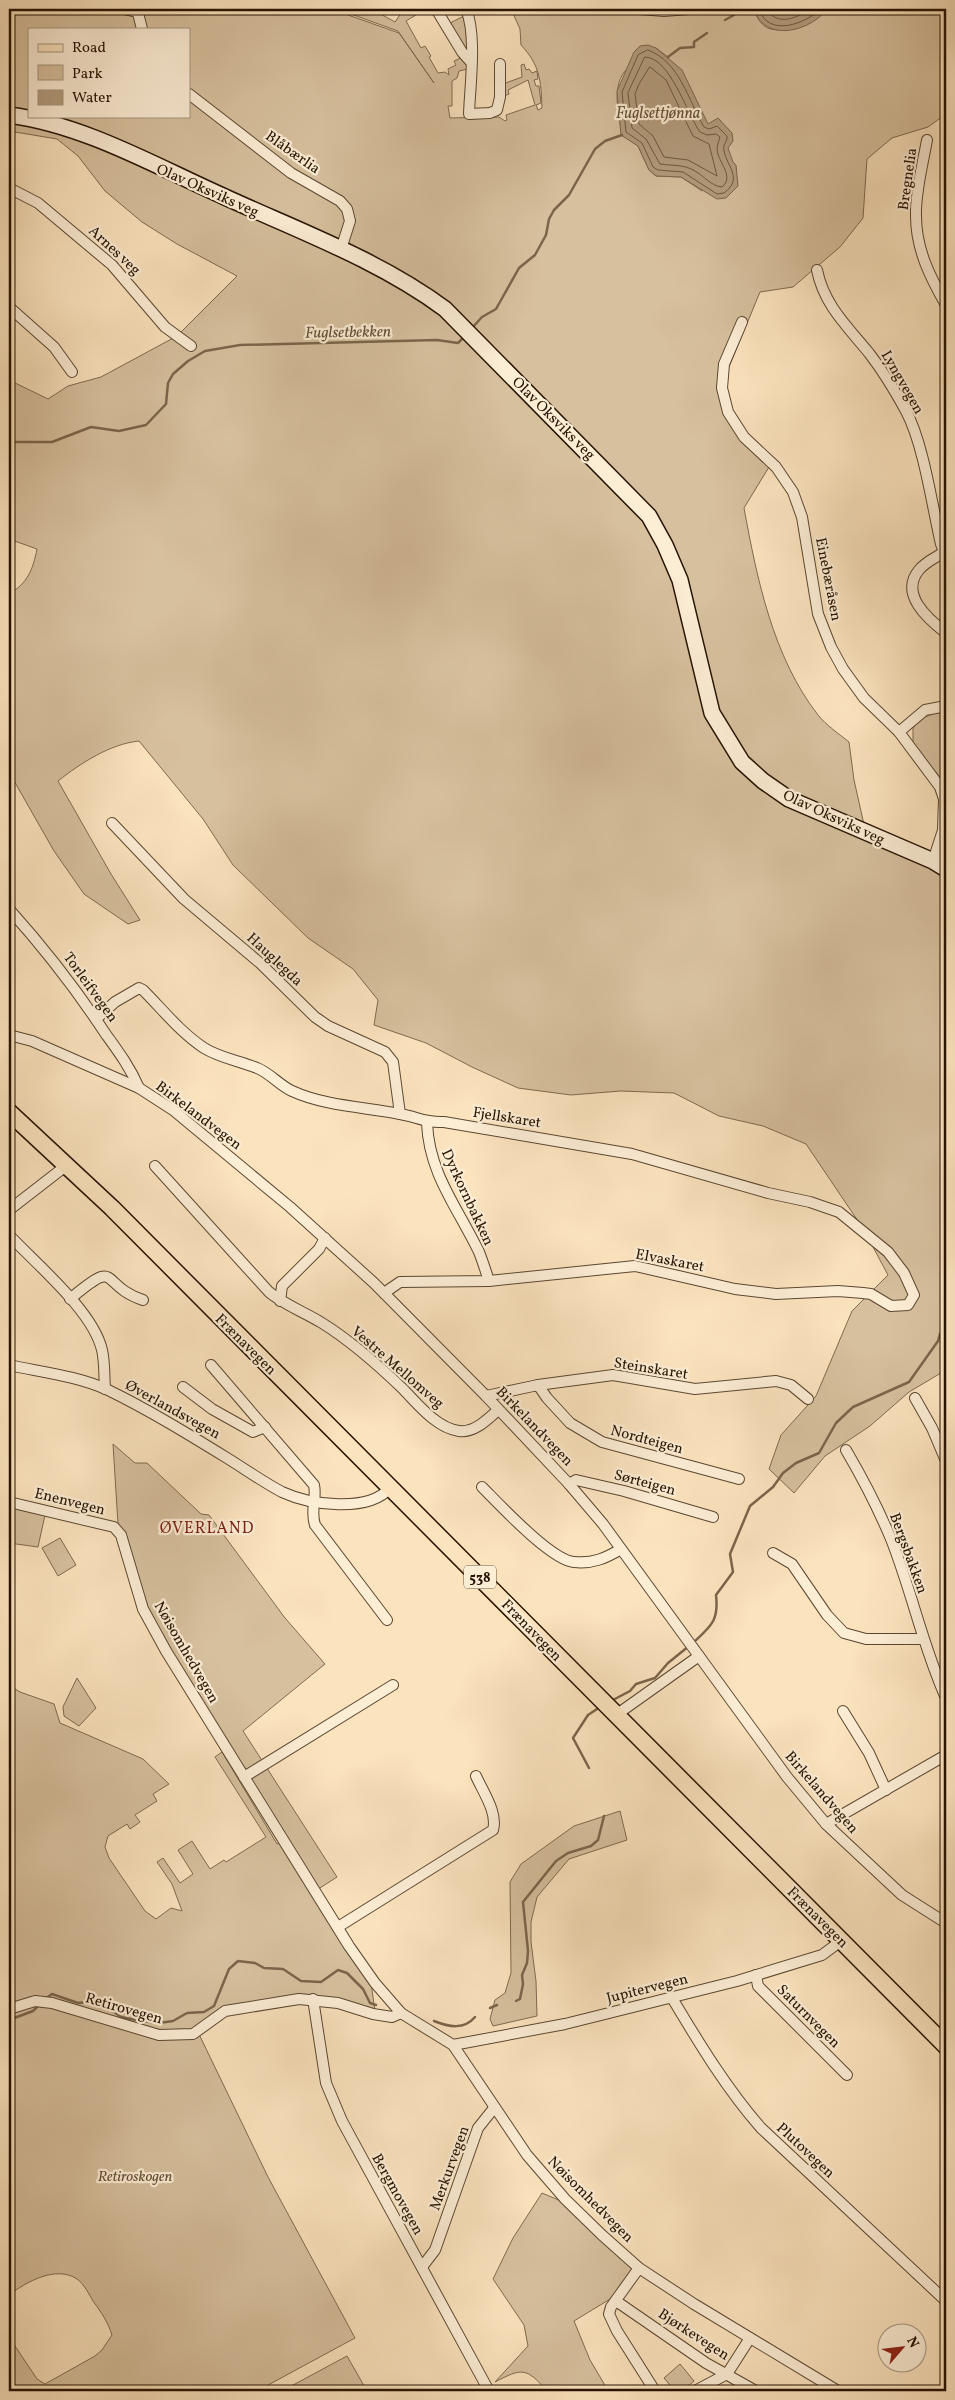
<svg xmlns="http://www.w3.org/2000/svg" width="955" height="2400" font-family="Vollkorn,serif">
<style>
.green{fill:#d7c09e;stroke:#7e6a4f;fill-rule:evenodd}
.water{fill:#b39c7d;stroke:#7b654b}
.lines{fill:none;stroke-linecap:round;stroke-linejoin:round}
.shore{stroke:#6c583e;stroke-width:1}
.stream{stroke:#7b654b;stroke-width:2.5}
.street-casing{stroke:#5b4730;stroke-width:12}
.secondary-casing{stroke:#261300;stroke-width:18}
.primary-casing{stroke:#261300;stroke-width:19}
.street{stroke:#fcedd5;stroke-width:10}
.secondary{stroke:#fcedd5;stroke-width:15}
.primary{stroke:#fbe3be;stroke-width:16}
.labels{text-anchor:middle;stroke-width:4.5;stroke-linejoin:round;paint-order:stroke}
.shield{fill:#fcedd5;stroke:#665440;stroke-width:1}
.shield-label{font-size:14px;font-weight:bold;fill:#261300}
.street-label{font-size:15px;fill:#261300;stroke:#fcedd5}
.park-label{font-size:15px;font-style:italic;fill:#645037;stroke:#fcedd5}
.water-label{font-size:16px;font-style:italic;fill:#655138;stroke:#fcedd5}
.neighbourhood-label{font-size:16px;letter-spacing:1px;fill:#7a1f14;stroke:#fcedd5}
</style>
<rect width="100%" height="100%" fill="#fbe3be"/>
<filter id="stains"><feTurbulence type="fractalNoise" baseFrequency=".004" numOctaves="4"/><feColorMatrix values="0 0 0 0 .2 0 0 0 0 .09 0 0 0 0 .02 0 0 0 .5 -.17"/></filter>
<radialGradient id="worn" r=".72"><stop offset=".6" stop-color="#630" stop-opacity="0"/><stop offset="1" stop-color="#630" stop-opacity=".3"/></radialGradient>
<g class="green">
<path d="M9 9H341L348 15 399 33 434 83 398 31 348 13 344 9H355L358 12 360 11 368 15 374 9H377V12L395 22 404 9H413L416 15 406 21 421 48 425 46 431 56 429 57 438 73 445 72 449 75 448 69 456 65 454 61 463 57 468 69 459 71 457 78 452 81V106H448L450 118 499 117 505 121 507 120 506 115 535 105 528 80 508 90 509 94 502 97 503 84 522 77 521 65 524 64 526 70 529 69 532 73 537 71 538 79 534 80 536 86H539L541 103 536 105 538 110 542 108C541 81 540 65 521 45L520 29 511 9H754C766 48 800 22 825 11L827 9H946V114L928 127 892 138 867 159 863 218 840 247 793 287 760 292 722 384C734 414 742 447 769 467L744 508C757 579 773 657 818 715 826 725 839 734 849 742L854 780 865 829 931 859 946 843V1370L909 1392 870 1426 825 1456 794 1493 769 1469 781 1435 816 1396 852 1311 888 1275 864 1230 806 1144 763 1126 719 1116 674 1093 621 1091 571 1095 518 1088 472 1067 426 1043 374 1025 378 1000 353 969 308 938 233 865 203 819 139 741C110 744 81 763 58 781L111 874 140 920 128 924 84 894 54 851 9 772V594C28 583 33 569 37 549L9 539V380L48 399 68 386 101 377 177 336 237 276 177 244 142 222 105 191 78 156 57 139 9 131ZM29 29H189V116H29ZM656 48 668 57 702 191 681 177 656 176 649 170 638 146 622 135C619 115 610 84 628 68 636 60 647 54 656 48Z"/>
<polygon points="464,16 466,21 467,50 465,50 448,24"/>
<polygon points="940,711 946,711 946,784 913,745 913,728 920,719"/>
<path d="M113 1444 135 1463H147L201 1514 209 1515 285 1618 325 1664 243 1731 337 1877 312 1893 371 1983 375 2011 340 1999 223 2007 196 2028 268 2177 355 2338 257 2391H9V2337L37 2379 45 2384 95 2356 102 2350 112 2335C108 2322 101 2312 93 2301 89 2294 84 2284 77 2279 56 2265 26 2282 9 2295V1685L20 1692 54 1704 60 1723 143 1759 169 1784 153 1794 157 1801 135 1815 140 1822 130 1829 127 1824 108 1836 105 1847 109 1858 145 1911 156 1919 171 1908 182 1911 172 1884 157 1862 163 1858 180 1883 193 1874 178 1850 192 1841 210 1869 224 1860 226 1862 266 1837 215 1757 222 1752 277 1844 279 1843 162 1652 118 1524Z"/>
<polygon points="9,1507 45,1515 38,1547 9,1543"/>
<polygon points="60,1538 76,1565 58,1576 42,1548"/>
<polygon points="77,1678 96,1708 79,1726 64,1716 63,1707"/>
<polygon points="620,1811 627,1840 569,1859 537,1897 531,1922 531,1942 536,1981 537,2016 493,2026 490,2019 495,2000 505,1993 511,1973 510,1882 521,1864 574,1826"/>
<path d="M542 2193 561 2201 645 2271 620 2293 574 2321 590 2360 606 2387 589 2391H547C526 2367 522 2368 495 2382L528 2346 524 2325 493 2279 513 2238Z"/>
<polygon points="347,2356 367,2391 282,2391"/>
<polygon points="680,2364 694,2381 682,2391 675,2391 664,2378"/>
</g>
<g class="water">
<path d="M754 9H827C810 32 764 43 754 9Z"/>
<polygon points="648,45 656,48 682,70 708,124 718,118 732,133 733,141 728,148 733,162 736,165 738,186 726,198 717,199 681,177 656,176 649,170 638,146 621,135 617,91 634,52 640,46"/>
</g>
<g class="lines">
<g class="shore">
<path d="M759 9C768 38 805 24 821 9"/>
<path d="M766 9C778 27 796 18 811 9"/>
<path d="M648 50C680 62 688 100 704 127L709 129 717 126 727 136C728 142 722 144 724 151 728 168 743 179 724 193L717 194 683 172 658 170 653 167 642 143 626 132 622 92 638 55Z"/>
<path d="M645 57C670 57 687 114 700 132L707 135 716 134 720 137C719 141 717 145 717 149 718 163 735 176 722 187 711 186 704 176 695 171 684 164 672 166 660 164L646 139 632 128 628 93Z"/>
<polygon points="650,67 666,80 693,136 709,144 717,176 688,160 664,157 653,136 639,124 635,94 639,84"/>
</g>
<g class="stream">
<polyline points="725,20 734,15 737,9"/>
<polyline points="668,57 680,48 694,47 694,42 707,33"/>
<polyline points="472,328 482,317 496,309 519,268 535,255 546,235 549,219 554,210 569,195 595,149 605,141 622,135"/>
<polyline points="9,442 52,442 91,427 119,431 146,425 166,404 168,383 173,374 188,361 205,351 240,345 437,340 458,343 465,336"/>
<path d="M693 1643C711 1626 719 1621 716 1595L733 1572 730 1554 750 1506 773 1487 783 1473 796 1463 819 1453 836 1423 853 1407 909 1382 938 1341 940 1334 946 1329"/>
<polyline points="611,1701 630,1691 636,1684 655,1678 668,1663 689,1646"/>
<polyline points="589,1768 573,1738 588,1715 600,1707"/>
<polyline points="44,2000 52,1994 78,2003 90,2002 110,2009 121,2017 136,2020 159,2023 173,2021 187,2013 204,2012 214,2006 229,1969 238,1961 255,1963 264,1968 283,1969 301,1981 321,1982 338,1970 347,1973 363,1989 370,2003 376,2005"/>
<polyline points="516,2001 520,1999 523,1984 522,1975 527,1963 528,1951 523,1902 556,1861 568,1853 591,1846 598,1840 604,1816"/>
<polyline points="490,2008 497,2005"/>
<polyline points="9,2020 33,2011 40,2004"/>
<path d="M434 2021C449 2027 464 2030 475 2017"/>
</g>
<defs>
<g id="street">
<polyline points="124,9 137,12"/>
<polyline points="137,9 142,29"/>
<polyline points="436,9 462,52 470,61"/>
<path d="M466 9C477 35 470 85 469 114L490 113 497 110 500 97V64"/>
<polyline points="640,9 664,11 689,9"/>
<polyline points="189,94 291,173 340,201 347,209 350,221 341,249"/>
<path d="M927 140C923 163 915 193 916 216 916 249 930 277 946 305"/>
<polyline points="9,188 38,203 112,265 165,327 191,346"/>
<path d="M817 270C824 305 847 326 869 353 883 371 895 391 906 411 924 445 932 506 941 544L944 552"/>
<polyline points="9,307 54,347 72,372"/>
<polyline points="742,322 724,364 722,388 728,412 744,437 776,467 793,492 802,517 818,614 831,647 843,669 864,698 899,732 940,787 944,799 943,830 933,861"/>
<path d="M946 555 944 552C937 557 925 562 919 570 899 594 928 619 946 633"/>
<polyline points="899,732 925,710 946,706"/>
<polyline points="112,823 184,899 260,963 315,1017 328,1026 385,1052 393,1062 400,1114"/>
<path d="M9 909C44 948 76 989 105 1033 118 1051 130 1067 139 1088"/>
<path d="M96 1019 115 1002 139 988 143 990C163 1010 180 1032 204 1048 220 1058 240 1061 257 1068 270 1073 279 1085 292 1091 325 1106 364 1107 400 1114 418 1117 424 1123 444 1122L632 1154 768 1193 810 1202 839 1212 888 1252 904 1273 914 1295 908 1305 891 1306 871 1294 863 1293 838 1291 776 1294 735 1289 635 1266 489 1281 400 1282 384 1293"/>
<polyline points="9,1035 32,1041 139,1088 173,1110 290,1207 374,1283 486,1396 569,1484 603,1524 787,1777 826,1824 902,1895 946,1923"/>
<path d="M427 1123C429 1174 458 1208 479 1252 483 1262 486 1272 489 1281"/>
<path d="M155 1166 269 1292C285 1305 304 1312 322 1323 351 1341 377 1364 402 1388 417 1403 436 1428 459 1431 474 1433 487 1420 498 1410"/>
<polyline points="9,1210 67,1165"/>
<path d="M9 1235C37 1265 93 1311 102 1350 105 1363 104 1376 105 1389"/>
<path d="M70 1299C121 1256 98 1285 143 1300"/>
<polyline points="280,1301 282,1286 319,1249 325,1238"/>
<path d="M9 1365C41 1372 78 1376 108 1390 149 1410 188 1434 227 1458 245 1469 263 1482 282 1492 310 1505 368 1513 390 1488"/>
<path d="M211 1365 314 1485C317 1499 310 1510 315 1525L387 1620"/>
<polyline points="538,1385 547,1398 570,1423 602,1442 739,1479"/>
<polyline points="183,1387 212,1409 253,1432 265,1427"/>
<polyline points="486,1396 538,1385 613,1375 695,1389 776,1381 791,1385 808,1399"/>
<polyline points="915,1398 932,1428 946,1461"/>
<path d="M846 1450C863 1479 878 1508 891 1539 912 1592 923 1647 946 1698"/>
<polyline points="569,1484 576,1480 624,1491 713,1517"/>
<path d="M482 1487C500 1505 551 1560 574 1562 593 1564 606 1558 621 1549"/>
<polyline points="9,1502 114,1527 121,1535 143,1609 166,1651 349,1946 375,1983 401,2013 453,2045 527,2155 565,2199 602,2235 639,2268 694,2304 838,2391"/>
<polyline points="773,1553 792,1564 827,1615 844,1633 866,1639 923,1639"/>
<polyline points="843,1711 869,1753 886,1790"/>
<polyline points="616,1715 699,1656"/>
<polyline points="244,1777 393,1685"/>
<polyline points="826,1824 946,1755"/>
<path d="M338 1927 493 1830C498 1813 483 1792 476 1776"/>
<polyline points="756,1975 758,1986 847,2075"/>
<path d="M672 1998C699 2043 726 2088 761 2128L946 2301"/>
<polyline points="313,1999 326,2083 342,2121 489,2391"/>
<polyline points="9,2009 35,2001 52,2003 159,2035 193,2034 225,2011 299,1999 338,2003 373,2014 392,2017 401,2013"/>
<polyline points="453,2045 565,2024 737,1981 822,1955 841,1941"/>
<polyline points="422,2267 435,2250 478,2128 494,2108"/>
<polyline points="639,2268 611,2307 609,2314 617,2331 655,2391"/>
<polyline points="616,2301 706,2363 756,2391"/>
<polyline points="695,2391 727,2374 750,2338"/>
</g>
<path id="secondary" d="M9 115C85 125 155 166 225 197 299 231 379 260 445 309L649 516 665 545 680 580 712 713 742 762 763 781 789 799 933 861 946 869"/>
<polyline id="primary" points="9,1112 112,1208 946,2046"/>
</defs>
<use href="#street" class="street-casing"/>
<use href="#secondary" class="secondary-casing"/>
<use href="#primary" class="primary-casing"/>
<use href="#street" class="street"/>
<use href="#secondary" class="secondary"/>
<use href="#primary" class="primary"/>
</g>
<g class="labels">
<rect class="shield" x="464" y="1565.5" width="32" height="23" rx="4"/>
<g class="shield-label">
<text x="480" y="1582">538</text>
</g>
<g class="street-label">
<text transform="translate(293 152) rotate(35)" y="5">Blåbærlia</text>
<text transform="translate(907 179) rotate(-82)" y="5">Bregnelia</text>
<text transform="translate(208 190) rotate(24)" y="5">Olav Oksviks veg</text>
<text transform="translate(115 250) rotate(43)" y="5">Arnes veg</text>
<text transform="translate(903 382) rotate(60)" y="5">Lyngvegen</text>
<text transform="translate(554 418) rotate(45)" y="5">Olav Oksviks veg</text>
<text transform="translate(829 579) rotate(79)" y="5">Einebæråsen</text>
<text transform="translate(834 817) rotate(25)" y="5">Olav Oksviks veg</text>
<text transform="translate(275 959) rotate(43)" y="5">Hauglegda</text>
<text transform="translate(91 987) rotate(54)" y="5">Torleifvegen</text>
<text transform="translate(199 1115) rotate(37)" y="5">Birkelandvegen</text>
<text transform="translate(507 1117) rotate(9)" y="5">Fjellskaret</text>
<text transform="translate(468 1197) rotate(65)" y="5">Dyrkornbakken</text>
<text transform="translate(670 1260) rotate(11)" y="5">Elvaskaret</text>
<text transform="translate(246 1344) rotate(45)" y="5">Frænavegen</text>
<text transform="translate(398 1367) rotate(41)" y="5">Vestre Mellomveg</text>
<text transform="translate(651 1368) rotate(9)" y="5">Steinskaret</text>
<text transform="translate(173 1409) rotate(29)" y="5">Øverlandsvegen</text>
<text transform="translate(535 1426) rotate(46)" y="5">Birkelandvegen</text>
<text transform="translate(647 1439) rotate(15)" y="5">Nordteigen</text>
<text transform="translate(645 1482) rotate(15)" y="5">Sørteigen</text>
<text transform="translate(70 1501) rotate(14)" y="5">Enenvegen</text>
<text transform="translate(909 1553) rotate(70)" y="5">Bergsbakken</text>
<text transform="translate(532 1630) rotate(46)" y="5">Frænavegen</text>
<text transform="translate(187 1652) rotate(60)" y="5">Nøisomhedvegen</text>
<text transform="translate(822 1792) rotate(49)" y="5">Birkelandvegen</text>
<text transform="translate(818 1917) rotate(45)" y="5">Frænavegen</text>
<text transform="translate(647 1988) rotate(-14)" y="5">Jupitervegen</text>
<text transform="translate(124 2008) rotate(16)" y="5">Retirovegen</text>
<text transform="translate(809 2016) rotate(45)" y="5">Saturnvegen</text>
<text transform="translate(806 2150) rotate(43)" y="5">Plutovegen</text>
<text transform="translate(449 2168) rotate(-70)" y="5">Merkurvegen</text>
<text transform="translate(398 2194) rotate(61)" y="5">Bergmovegen</text>
<text transform="translate(591 2199) rotate(45)" y="5">Nøisomhedvegen</text>
<text transform="translate(694 2334) rotate(33)" y="5">Bjørkevegen</text>
</g>
<g class="park-label">
<text x="135" y="2181">Retiroskogen</text>
</g>
<g class="water-label">
<text x="658" y="118">Fuglsettjønna</text>
<text transform="translate(348 331) rotate(-1)" y="6">Fuglsetbekken</text>
</g>
<g class="neighbourhood-label">
<text x="207" y="1533">ØVERLAND</text>
</g>
</g>
<rect width="955" height="2400" fill="none" stroke="#fbe3be" stroke-width="30"/>
<rect x="10" y="10" width="935" height="2380" fill="none" stroke="#261300" stroke-width="2.5"/>
<rect x="15" y="15" width="925" height="2370" fill="none" stroke="#261300"/>
<rect x="28" y="28" width="162" height="90" fill="#fcedd5" stroke="#a69680"/>
<rect x="38" y="44" width="25" height="8" fill="#fbe3be" stroke="#a69680"/>
<text x="72" y="52" font-size="15" fill="#261300">Road</text>
<rect x="38" y="65" width="25" height="15" fill="#d7c09e" stroke="#a69680"/>
<text x="72" y="78" font-size="15" fill="#261300">Park</text>
<rect x="38" y="90" width="25" height="15" fill="#b39c7d" stroke="#a69680"/>
<text x="72" y="102" font-size="15" fill="#261300">Water</text>
<g transform="translate(902 2348) rotate(62)"><circle r="24" fill="#fcedd5" stroke="#a69680"/>
<path d="M0-4L9 19L0 12L-9 19Z" fill="#8f2418"/>
<text y="-8" font-size="14" font-weight="bold" text-anchor="middle" fill="#261300">N</text>
</g>
<rect width="100%" height="100%" filter="url(#stains)"/>
<rect width="100%" height="100%" fill="url(#worn)"/>
</svg>
